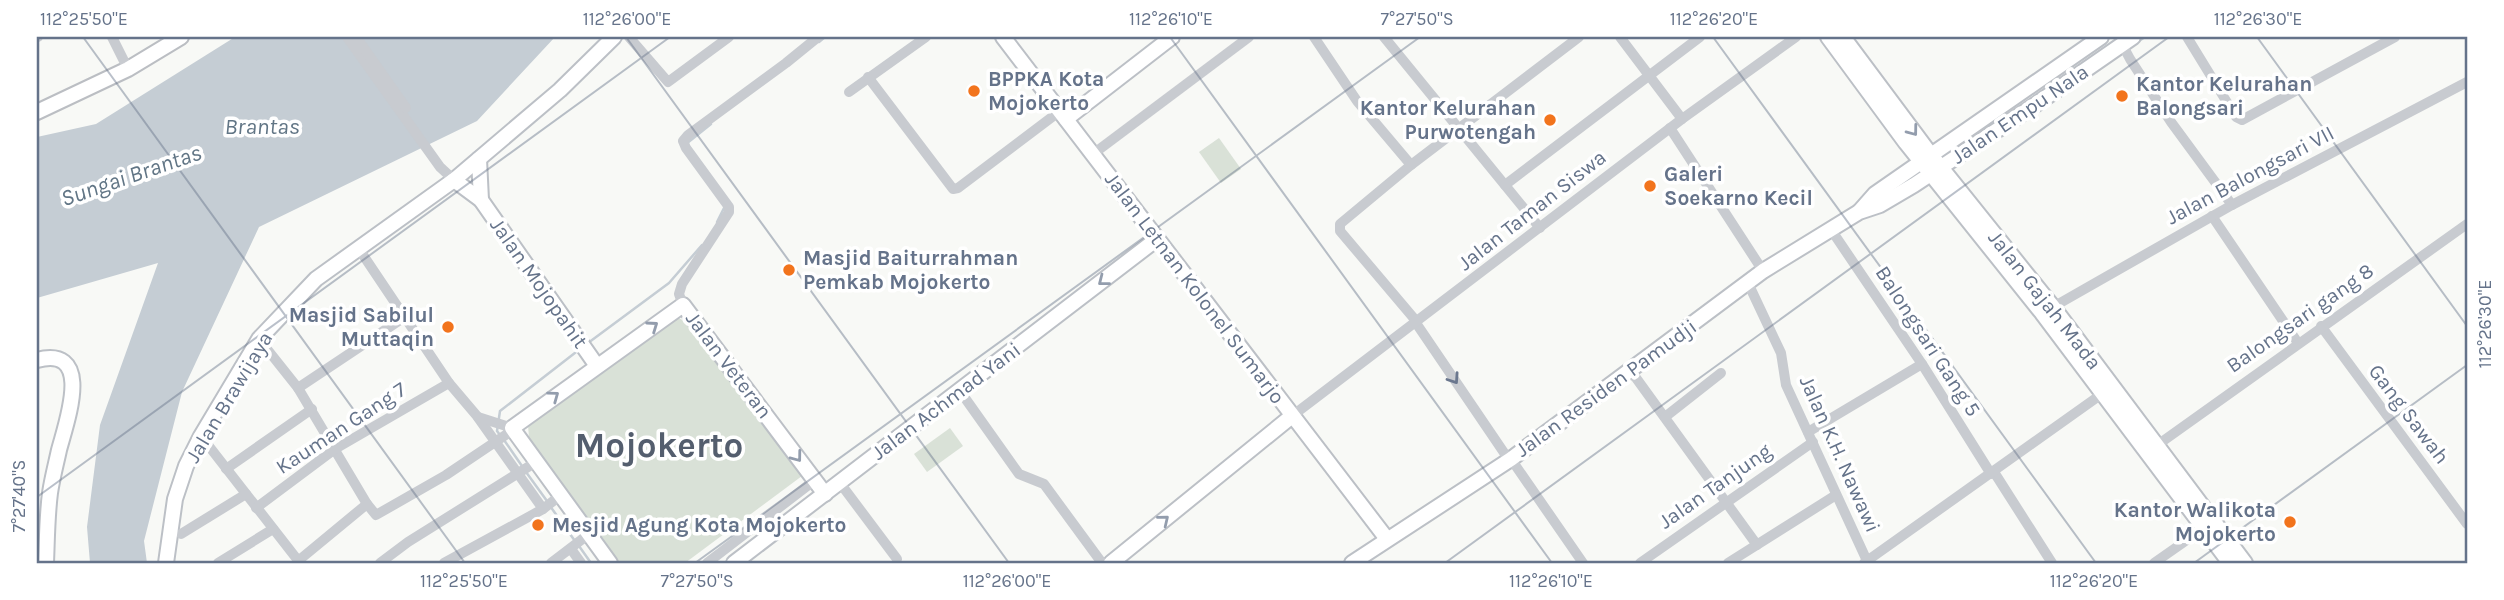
<svg xmlns="http://www.w3.org/2000/svg" width="2504" height="600" font-family="Karla,sans-serif">
<style>
.green{fill:#d9e1d7}
.water{fill:#c5cdd4}
.lines{fill:none;stroke-linecap:round;stroke-linejoin:round}
.stream{stroke:#c5cdd4;stroke-width:2.5}
.secondary-casing{stroke:#bcc0c6;stroke-width:18}
.primary-casing{stroke:#bbbec3;stroke-width:18}
.street{stroke:#c8cbd0;stroke-width:10}
.secondary{stroke:#fff;stroke-width:14}
.primary{stroke:#fff;stroke-width:14}
.oneway{stroke:#939dad}
.oneway2{stroke:#6a778e}
.ticks{fill:none;stroke:#65738a;stroke-width:2;stroke-opacity:0.45}
.poi-dot{fill:#f2741d;stroke:#fff;stroke-width:2.5}
.labels{text-anchor:middle;stroke-width:7;stroke-linejoin:round;paint-order:stroke}
.poi-label{font-size:21px;font-weight:bold;fill:#65738a;stroke:#fff;text-anchor:start}
.street-label{font-size:21px;fill:#65738a;stroke:#fff}
.water-label{font-size:23px;font-style:italic;fill:#617585;stroke:#fff}
.town-label{font-size:35px;font-weight:bold;fill:#545e6e;stroke:#fff}
.neatline{fill:none;stroke:#65738a;stroke-width:2.5}
.ticks-label{font-size:18px;text-anchor:middle;fill:#65738a}
</style>
<rect width="100%" height="100%" fill="#f8f9f6"/>
<g class="green">
<polygon points="1219,138 1241,169 1221,183 1199,152"/>
<polygon points="675,316 686,322 802,476 685,563 618,563 529,439 528,424"/>
<polygon points="950,428 963,446 927,472 914,454"/>
</g>
<polygon class="water" points="235,37 555,37 477,121 259,227 182,392 144,541 147,563 90,563 87,527 100,425 158,263 37,298 37,137 96,124"/>
<g class="lines">
<g class="stream">
<polyline points="819,42 825,37"/>
<polyline points="2136,43 2145,37"/>
<polyline points="686,144 711,124"/>
<polyline points="717,222 725,206"/>
<polyline points="588,343 669,283 702,245"/>
<polyline points="500,435 497,431 500,411 580,349"/>
<polyline points="504,440 522,466"/>
<polyline points="526,472 547,501"/>
<polyline points="550,506 575,541"/>
<polyline points="579,546 591,563"/>
</g>
<defs>
<g id="secondary">
<polyline points="1003,37 1387,539"/>
<polyline points="1828,37 1906,143 2042,313 2230,563"/>
<polyline points="1843,37 1931,155 2053,307 2245,563"/>
<polyline points="1066,119 1172,37"/>
<polyline points="479,159 481,200"/>
<polyline points="454,180 481,200 597,366"/>
<polyline points="1860,211 1875,194 2101,37"/>
<path d="M37 360C95 345 66 423 59 450 56 464 52 479 50 493 47 516 47 540 46 563"/>
<polyline points="166,563 175,499 186,466 201,436 259,339 316,279 454,180 560,90 614,37"/>
<polyline points="610,563 512,428 683,305 825,494"/>
<polyline points="734,563 1157,239"/>
<polyline points="1111,563 1292,416"/>
<polyline points="1352,563 1511,459 1763,271 1859,212 1880,205 1914,185 2032,107 2133,37"/>
</g>
<polyline id="primary" points="37,112 128,69 181,37"/>
</defs>
<use href="#secondary" class="secondary-casing"/>
<use href="#primary" class="primary-casing"/>
<g class="street">
<polyline points="37,37 38,37"/>
<polyline points="112,37 128,69"/>
<polyline points="347,37 440,167 454,180"/>
<polyline points="356,37 406,108"/>
<polyline points="629,37 668,82 729,37"/>
<polyline points="1314,37 1357,101 1411,165"/>
<polyline points="1384,37 1540,228"/>
<polyline points="1620,37 1682,119"/>
<polyline points="2187,37 2236,117 2242,120 2395,37"/>
<polyline points="2122,44 2130,59 2171,122 2232,205"/>
<polyline points="868,77 953,189 958,188 1060,111"/>
<polyline points="849,92 926,37"/>
<polyline points="1670,128 1763,271"/>
<polyline points="1093,154 1249,37"/>
<polyline points="1505,185 1700,37"/>
<polyline points="2212,216 2298,343"/>
<polyline points="1832,231 1922,364 1991,474"/>
<polyline points="359,249 449,383 477,416 543,509"/>
<polyline points="1748,283 1781,353 1786,385 1868,563"/>
<polyline points="683,305 679,294 682,284 729,212 729,207 686,148 683,141 688,135 786,63 818,37"/>
<polyline points="2053,307 2232,205 2467,82"/>
<polyline points="1417,322 1340,231 1340,224 1411,165 1579,37"/>
<polyline points="1416,323 1509,460"/>
<polyline points="2321,326 2467,524"/>
<polyline points="259,339 298,388 367,504 376,515 446,475 513,430"/>
<polyline points="1631,371 1757,545"/>
<polyline points="298,388 403,318"/>
<polyline points="960,391 1019,474 1044,484 1102,563"/>
<polyline points="1292,416 1682,119 1796,37"/>
<polyline points="478,417 512,428"/>
<polyline points="1665,417 1721,373"/>
<polyline points="1808,432 1922,364"/>
<polyline points="201,436 300,563"/>
<polyline points="2156,446 2467,224"/>
<polyline points="1511,459 1583,563"/>
<polyline points="226,469 312,409"/>
<polyline points="1994,472 2052,563"/>
<polyline points="840,483 897,559"/>
<polyline points="256,508 335,449 449,383"/>
<polyline points="181,534 246,494"/>
<polyline points="571,549 581,563"/>
<polyline points="298,561 367,504"/>
<polyline points="218,563 273,529"/>
<polyline points="380,563 408,542 536,462"/>
<polyline points="444,563 543,509 561,495"/>
<polyline points="551,563 589,534"/>
<polyline points="707,563 815,480"/>
<polyline points="1640,563 1813,442"/>
<polyline points="1728,563 1836,495"/>
<polyline points="1864,563 2106,391"/>
<polyline points="2154,563 2204,528"/>
</g>
<use href="#secondary" class="secondary"/>
<use href="#primary" class="primary"/>
</g>
<defs><path id="oneway-chevron" d="M-2-3.5L2.5 0L-2 3.5" fill="none" stroke-width="1.6" stroke-linecap="round" stroke-linejoin="round" transform="scale(1.75)"/></defs>
<g class="oneway">
<use href="#oneway-chevron" transform="translate(1913 131) rotate(53)"/>
<use href="#oneway-chevron" transform="translate(1103 281) rotate(142)"/>
<use href="#oneway-chevron" transform="translate(653 326) rotate(-35)"/>
<use href="#oneway-chevron" transform="translate(554 396) rotate(-36)"/>
<use href="#oneway-chevron" transform="translate(797 457) rotate(53)"/>
<use href="#oneway-chevron" transform="translate(1164 520) rotate(-39)"/>
</g>
<use class="oneway2" href="#oneway-chevron" transform="translate(1454 379) rotate(56)"/>
<path class="ticks" d="M83 37 465 563M626 37 1009 563M1170 37 1552 563M1713 37 2096 563M2257 37 2467 326M37 497 670 37M695 563 1420 37M1445 563 2169 37M2194 563 2467 365"/>
<g class="poi-dot">
<circle cx="974" cy="91" r="7"/>
<circle cx="2122" cy="96" r="7"/>
<circle cx="1550" cy="120" r="7"/>
<circle cx="1650" cy="186" r="7"/>
<circle cx="789" cy="270" r="7"/>
<circle cx="448" cy="327" r="7"/>
<circle cx="2290" cy="522" r="7"/>
<circle cx="538" cy="525" r="7"/>
</g>
<g class="labels">
<g class="poi-label">
<text x="988" y="86">BPPKA Kota<tspan x="988" dy="24">Mojokerto</tspan></text>
<text x="2136" y="91">Kantor Kelurahan<tspan x="2136" dy="24">Balongsari</tspan></text>
<text x="1536" y="115" text-anchor="end">Kantor Kelurahan<tspan x="1536" dy="24">Purwotengah</tspan></text>
<text x="1664" y="181">Galeri<tspan x="1664" dy="24">Soekarno Kecil</tspan></text>
<text x="803" y="265">Masjid Baiturrahman<tspan x="803" dy="24">Pemkab Mojokerto</tspan></text>
<text x="434" y="322" text-anchor="end">Masjid Sabilul<tspan x="434" dy="24">Muttaqin</tspan></text>
<text x="2276" y="517" text-anchor="end">Kantor Walikota<tspan x="2276" dy="24">Mojokerto</tspan></text>
<text x="552" y="532">Mesjid Agung Kota Mojokerto</text>
</g>
<g class="street-label">
<text transform="translate(2020 114) rotate(-34)" y="7">Jalan Empu Nala</text>
<text transform="translate(2250 175) rotate(-28)" y="7">Jalan Balongsari VII</text>
<text transform="translate(1532 210) rotate(-38)" y="7">Jalan Taman Siswa</text>
<text transform="translate(539 283) rotate(55)" y="7">Jalan Mojopahit</text>
<text transform="translate(1195 288) rotate(53)" y="7">Jalan Letnan Kolonel Sumarjo</text>
<text transform="translate(2045 300) rotate(52)" y="7">Jalan Gajah Mada</text>
<text transform="translate(2300 318) rotate(-35)" y="7">Balongsari gang 8</text>
<text transform="translate(1928 341) rotate(57)" y="7">Balongsari Gang 5</text>
<text transform="translate(729 365) rotate(53)" y="7">Jalan Veteran</text>
<text transform="translate(1606 388) rotate(-36)" y="7">Jalan Residen Pamudji</text>
<text transform="translate(229 397) rotate(-59)" y="7">Jalan Brawijaya</text>
<text transform="translate(946 401) rotate(-37)" y="7">Jalan Achmad Yani</text>
<text transform="translate(2409 414) rotate(53)" y="7">Gang Sawah</text>
<text transform="translate(341 428) rotate(-33)" y="7">Kauman Gang 7</text>
<text transform="translate(1840 454) rotate(66)" y="7">Jalan K.H. Nawawi</text>
<text transform="translate(1715 486) rotate(-35)" y="7">Jalan Tanjung</text>
</g>
<g class="water-label">
<text x="262" y="134">Brantas</text>
<text transform="translate(131 175) rotate(-19)" y="8">Sungai Brantas</text>
</g>
<g class="town-label">
<text x="659" y="457">Mojokerto</text>
</g>
</g>
<rect width="2504" height="600" fill="none" stroke="#ffffff" stroke-width="77"/>
<rect x="38" y="38" width="2428" height="524" class="neatline"/>
<g class="ticks-label">
<text x="84" y="25">112°25'50"E</text>
<text x="627" y="25">112°26'00"E</text>
<text x="1171" y="25">112°26'10"E</text>
<text x="1417" y="25">7°27'50"S</text>
<text x="1714" y="25">112°26'20"E</text>
<text x="2258" y="25">112°26'30"E</text>
<text transform="translate(2485 324) rotate(-90)" y="6">112°26'30"E</text>
<text transform="translate(19 496) rotate(-90)" y="6">7°27'40"S</text>
<text x="464" y="587">112°25'50"E</text>
<text x="697" y="587">7°27'50"S</text>
<text x="1007" y="587">112°26'00"E</text>
<text x="1551" y="587">112°26'10"E</text>
<text x="2094" y="587">112°26'20"E</text>
</g>
</svg>
